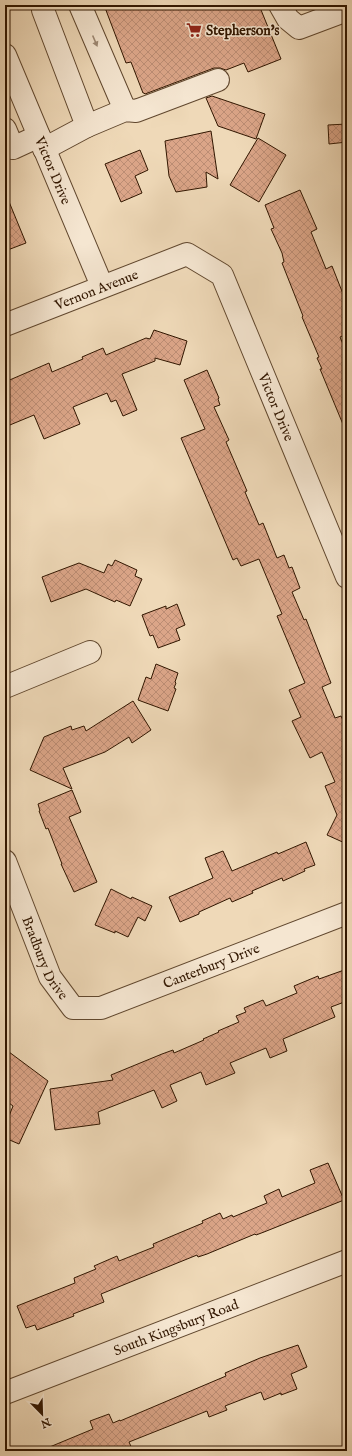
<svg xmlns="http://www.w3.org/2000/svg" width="352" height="1456" font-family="'IM FELL English',serif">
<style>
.building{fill:url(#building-cross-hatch);stroke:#311600}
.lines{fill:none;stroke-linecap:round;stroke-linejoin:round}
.minor-casing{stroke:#60472e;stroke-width:24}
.minor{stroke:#f5e6d1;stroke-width:22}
.oneway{fill:#9d8873}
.labels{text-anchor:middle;stroke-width:3;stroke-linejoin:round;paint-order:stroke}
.poi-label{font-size:14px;font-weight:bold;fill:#311600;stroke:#f5e6d1;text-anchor:start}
.street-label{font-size:14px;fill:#311600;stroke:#f5e6d1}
</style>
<defs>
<pattern id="building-cross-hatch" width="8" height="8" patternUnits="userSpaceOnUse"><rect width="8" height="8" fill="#dba588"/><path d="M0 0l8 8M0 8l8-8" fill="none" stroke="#bc8d74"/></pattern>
</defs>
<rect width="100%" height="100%" fill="#efd9b8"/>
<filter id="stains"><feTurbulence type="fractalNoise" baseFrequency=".005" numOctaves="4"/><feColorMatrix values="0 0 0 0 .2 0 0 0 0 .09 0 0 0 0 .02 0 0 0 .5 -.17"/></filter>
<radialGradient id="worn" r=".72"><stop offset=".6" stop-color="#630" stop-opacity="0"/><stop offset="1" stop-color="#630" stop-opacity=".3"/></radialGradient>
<g class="building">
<polygon points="104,5 259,5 281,59 248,72 244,63 226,70 220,68 214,68 145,94 144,93 143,93 131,62 126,63"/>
<polygon points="212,96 265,114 256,139 218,126 206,98"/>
<polygon points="347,124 347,142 329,144 328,125"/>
<polygon points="211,131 218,179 206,172 207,187 176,192 169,176 165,141"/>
<polygon points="258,138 286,155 259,202 230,185"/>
<polygon points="140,150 148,170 135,176 142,193 121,202 105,164"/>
<polygon points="300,190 317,229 311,232 326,269 332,266 347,304 347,334 340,337 347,354 347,434 320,369 322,369 317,358 319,357 302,317 303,316 299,306 282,263 284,262 282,253 271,229 274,228 265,205"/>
<polygon points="5,192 26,243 5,251"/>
<polygon points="154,330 187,341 180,365 155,358 155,361 122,374 137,410 123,416 116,400 111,402 107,393 73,407 80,424 44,439 34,415 5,427 5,382 49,363 52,372 83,359 82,357 103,348 106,355 146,338 150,339"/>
<polygon points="207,370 219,398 218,399 220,405 214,407 229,440 226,442 247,491 245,492 259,525 263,523 277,558 284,555 289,568 292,567 300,588 292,592 304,620 306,619 331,683 322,687 335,718 341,716 347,729 347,844 327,835 337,815 325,786 335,782 322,752 310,758 292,721 301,717 289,690 305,683 277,616 282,614 259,559 241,566 237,558 233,560 181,438 205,429 184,380"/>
<polygon points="115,560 137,570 135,576 142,579 130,606 116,600 115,602 86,589 51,602 42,577 79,563 104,573 108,564 112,566"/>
<polygon points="177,604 185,625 176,629 180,640 158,648 153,635 150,636 142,615 166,606 166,609"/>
<polygon points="156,664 178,673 175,682 176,683 174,688 176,689 168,711 138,700 146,677 151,679"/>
<polygon points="133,701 151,730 132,743 129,737 105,752 63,768 72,789 30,770 44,737 71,726 72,730 84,726 86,731"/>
<polygon points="72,790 81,812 69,817 97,882 74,892 61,864 62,864 48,828 46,829 39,811 40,811 38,804"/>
<polygon points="306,842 315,865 304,869 305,871 283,881 282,878 252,891 253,893 232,902 230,898 199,912 199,914 180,922 169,897 213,878 205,858 223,851 232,871 277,852 278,854"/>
<polygon points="111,889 131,899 132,897 152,906 145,921 138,917 128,937 115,931 115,933 95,925"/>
<polygon points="347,969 347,1001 331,1007 335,1017 283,1039 287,1051 270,1058 266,1048 230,1063 235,1073 206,1085 201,1072 170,1085 177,1101 162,1108 154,1090 98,1112 100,1124 55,1130 50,1089 113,1080 111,1075 162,1054 173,1050 174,1053 204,1040 203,1039 219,1032 218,1031 239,1022 236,1016 246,1012 244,1008 263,1000 266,1006 297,993 294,986 318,976 319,979"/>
<polygon points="5,1049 48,1081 19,1144 5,1138 5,1126 13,1106 5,1100"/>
<polygon points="328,1163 344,1200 264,1232 256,1235 255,1234 207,1254 198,1257 197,1255 101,1294 104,1302 73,1314 74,1316 37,1330 35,1325 26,1328 17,1306 75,1283 74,1278 96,1269 94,1266 117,1256 119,1261 154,1247 153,1244 203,1223 202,1221 220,1213 223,1219 232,1215 233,1217 267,1203 264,1196 279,1189 282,1197 315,1183 310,1170"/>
<polygon points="298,1345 307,1367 291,1374 297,1389 281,1395 281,1393 264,1400 261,1392 225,1406 227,1410 209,1417 207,1411 129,1442 133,1451 40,1451 93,1429 90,1421 109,1414 113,1423 120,1420 120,1421 226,1376 225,1373 260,1358"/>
</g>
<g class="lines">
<defs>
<g id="minor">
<polyline points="80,5 125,110"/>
<polyline points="280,5 288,19 299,28 347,10"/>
<path id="s1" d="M5 55 102 286"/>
<polyline points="87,126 125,110 136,111 218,80"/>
<polyline points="5,129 13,148 39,136"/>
<polyline points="44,149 87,126 43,10 44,5"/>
<path id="s2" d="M5 325 187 254 222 275 347 577"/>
<polyline points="5,687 90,652"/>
<path id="s3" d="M5 861 50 977 73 1008H101L347 913"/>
<path id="s4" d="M5 1393 347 1261"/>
</g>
</defs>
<use href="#minor" class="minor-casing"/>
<use href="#minor" class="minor"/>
</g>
<defs><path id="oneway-solid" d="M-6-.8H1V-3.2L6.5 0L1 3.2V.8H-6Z"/></defs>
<use class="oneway" href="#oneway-solid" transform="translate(95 41) rotate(67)"/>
<defs>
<symbol id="supermarket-bare" viewBox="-9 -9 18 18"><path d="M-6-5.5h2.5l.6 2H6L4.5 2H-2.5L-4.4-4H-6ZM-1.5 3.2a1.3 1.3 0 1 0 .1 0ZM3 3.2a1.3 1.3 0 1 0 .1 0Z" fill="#8f2418" stroke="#f5e6d1" stroke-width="2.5" paint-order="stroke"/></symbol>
</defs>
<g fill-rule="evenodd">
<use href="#supermarket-bare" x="183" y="19" width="22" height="22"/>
</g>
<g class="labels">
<g class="poi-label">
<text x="206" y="35">Stepherson's</text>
</g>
<g class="street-label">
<text dy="5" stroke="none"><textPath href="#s1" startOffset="125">Victor Drive</textPath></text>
<text dy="5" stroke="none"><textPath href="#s2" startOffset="98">Vernon Avenue</textPath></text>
<text dy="5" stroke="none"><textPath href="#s2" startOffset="379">Victor Drive</textPath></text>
<text dy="5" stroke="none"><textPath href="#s3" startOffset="105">Bradbury Drive</textPath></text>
<text dy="5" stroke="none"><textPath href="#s3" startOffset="309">Canterbury Drive</textPath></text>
<text dy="5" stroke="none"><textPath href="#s4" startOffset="183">South Kingsbury Road</textPath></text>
</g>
</g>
<rect width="352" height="1456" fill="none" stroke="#efd9b8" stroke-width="20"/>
<rect x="6" y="6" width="340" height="1444" fill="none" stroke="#311600" stroke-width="2"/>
<rect x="10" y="10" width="332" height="1436" fill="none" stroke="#311600"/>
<g transform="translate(42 1414) rotate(157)" stroke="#f5e6d1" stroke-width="3" paint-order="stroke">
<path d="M0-3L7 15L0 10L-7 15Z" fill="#311600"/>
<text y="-6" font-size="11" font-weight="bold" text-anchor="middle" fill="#311600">N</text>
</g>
<rect width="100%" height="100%" filter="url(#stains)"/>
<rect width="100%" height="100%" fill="url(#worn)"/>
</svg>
